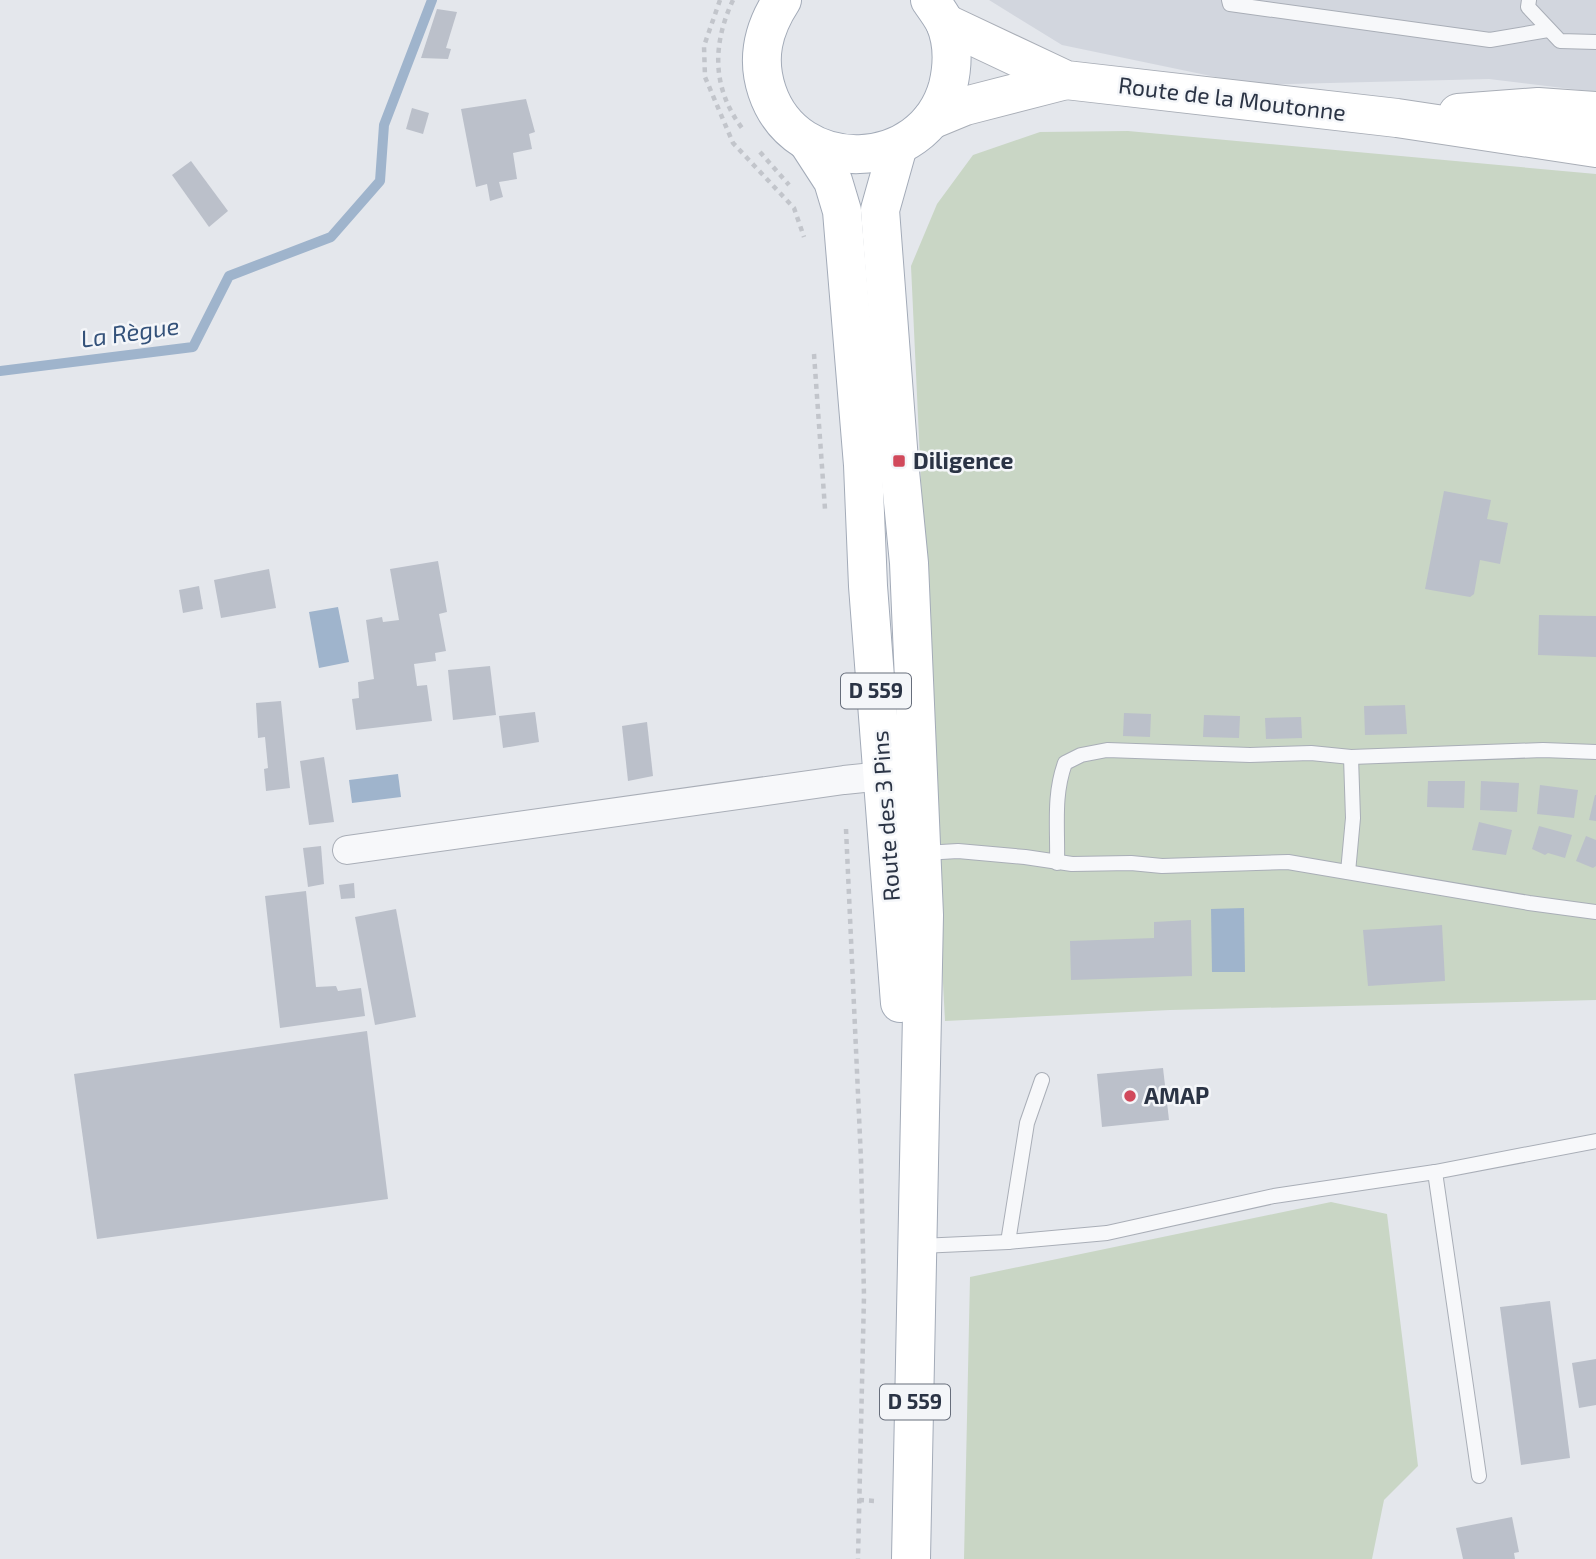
<svg xmlns="http://www.w3.org/2000/svg" width="1596" height="1559" font-family="'Exo 2',sans-serif">
<style>
.built{fill:#d2d6de}
.green{fill:#c9d6c5}
.water{fill:#9fb4cc}
.lines{fill:none;stroke-linecap:round;stroke-linejoin:round}
.stream{stroke:#9fb4cc;stroke-width:10}
.building{fill:#bbc0ca}
.lane-casing{stroke:#a9aeb7;stroke-width:16}
.street-casing{stroke:#a9aeb7;stroke-width:30}
.secondary-casing{stroke:#a9aeb7;stroke-width:40}
.primary-casing{stroke:#a3abb8;stroke-width:40}
.path{stroke:#c2c5cb;stroke-width:4.5;stroke-dasharray:5 5;stroke-linecap:butt}
.lane{stroke:#f7f8fa;stroke-width:14}
.street{stroke:#f7f8fa;stroke-width:28}
.secondary{stroke:#fff;stroke-width:38}
.primary{stroke:#fff;stroke-width:38}
.poi-dot{fill:#d1495b;stroke:#f4f6f9;stroke-width:2.5}
.labels{text-anchor:middle;stroke-width:5;stroke-linejoin:round;paint-order:stroke}
.shield{fill:#f4f6f9;stroke:#676e7b;stroke-width:2}
.shield-label{font-size:21px;font-weight:bold;fill:#2b3445}
.street-label{font-size:23px;fill:#2b3445;stroke:#f4f6f9}
.poi-label{font-size:23px;font-weight:bold;fill:#2b3445;stroke:#f4f6f9;text-anchor:start}
.water-label{font-size:24px;font-style:italic;fill:#34527a;stroke:#f4f6f9}
</style>
<rect width="100%" height="100%" fill="#e4e7ec"/>
<polygon class="built" points="989,0 1596,0 1596,92 1489,79 1254,85 1062,45"/>
<g class="green">
<polygon points="1128,131 1596,174 1596,1000 1170,1010 945,1021 926,661 924,546 911,266 937,204 973,155 1040,132"/>
<polygon points="1331,1202 1387,1214 1418,1466 1384,1500 1372,1559 964,1559 970,1277"/>
</g>
<g class="water">
<polygon points="338,607 349,662 319,668 309,612"/>
<polygon points="398,774 401,797 352,803 349,780"/>
<polygon points="1244,908 1245,972 1212,972 1211,909"/>
</g>
<g class="lines">
<polyline class="stream" points="0,371 193,347 229,276 331,237 380,181 384,125 432,0"/>
</g>
<g class="building">
<polygon points="437,9 457,12 446,48 451,49 448,59 421,58"/>
<polygon points="526,99 535,132 529,134 532,149 513,153 517,179 499,182 503,197 490,201 487,184 476,187 461,109"/>
<polygon points="412,108 429,113 423,134 406,129"/>
<polygon points="191,161 228,211 209,227 172,175"/>
<polygon points="1444,491 1491,500 1487,519 1508,523 1500,564 1480,560 1474,594 1470,597 1425,589"/>
<polygon points="438,561 447,612 439,614 446,651 435,653 436,661 414,664 417,686 427,685 432,721 356,730 352,699 359,698 358,682 374,679 366,620 382,617 383,622 399,620 390,569"/>
<polygon points="269,569 276,608 221,618 214,580"/>
<polygon points="199,586 203,609 183,613 179,590"/>
<polygon points="1539,615 1596,616 1596,657 1538,655"/>
<polygon points="490,666 496,715 453,720 448,670"/>
<polygon points="281,701 290,788 266,791 264,769 268,768 265,737 258,738 256,703"/>
<polygon points="1405,705 1407,734 1365,735 1364,706"/>
<polygon points="535,712 539,742 503,748 499,716"/>
<polygon points="1124,713 1151,714 1150,737 1123,736"/>
<polygon points="1204,715 1240,716 1239,738 1203,737"/>
<polygon points="1301,717 1302,738 1266,739 1265,718"/>
<polygon points="647,722 653,776 628,781 622,726"/>
<polygon points="324,757 334,822 309,825 300,761"/>
<polygon points="1428,781 1465,781 1464,808 1427,807"/>
<polygon points="1481,781 1519,783 1517,812 1480,810"/>
<polygon points="1540,785 1578,790 1574,818 1537,814"/>
<polygon points="1595,795 1596,795 1596,821 1589,820"/>
<polygon points="1479,822 1512,830 1506,855 1472,850"/>
<polygon points="1539,826 1572,835 1565,858 1548,853 1545,855 1532,849"/>
<polygon points="1586,836 1596,840 1596,866 1593,868 1576,861"/>
<polygon points="321,846 324,884 308,887 303,848"/>
<polygon points="354,883 355,898 341,899 339,885"/>
<polygon points="306,891 316,987 336,986 338,991 361,988 365,1016 280,1028 265,896"/>
<polygon points="396,909 416,1017 375,1025 355,917"/>
<polygon points="1191,920 1192,976 1071,980 1070,941 1154,938 1154,922"/>
<polygon points="1442,925 1445,981 1368,986 1363,930"/>
<polygon points="367,1031 388,1199 97,1239 74,1074"/>
<polygon points="1163,1068 1169,1120 1102,1127 1097,1074"/>
<polygon points="1550,1301 1570,1458 1521,1465 1500,1307"/>
<polygon points="1596,1359 1596,1405 1579,1408 1572,1363"/>
<polygon points="1512,1517 1519,1552 1514,1553 1515,1559 1463,1559 1456,1528"/>
</g>
<g class="lines">
<defs>
<g id="lane">
<polyline points="1229,0 1230,4 1490,40 1548,30"/>
<polyline points="1529,0 1528,7 1560,41 1596,42"/>
<polyline points="924,853 958,851 1025,857 1072,864 1131,863 1162,866 1288,862 1529,903 1596,912"/>
<path d="M1057 863C1058 828 1053 796 1065 763L1081 755 1107 750 1250 755 1311 753 1351 757 1543 750 1596 752"/>
<polyline points="1348,872 1353,818 1351,757"/>
<polyline points="1435,1172 1479,1476"/>
<polyline points="1008,1242 1027,1123 1042,1080"/>
<polyline points="920,1246 1008,1242 1107,1233 1274,1196 1435,1172 1596,1141"/>
</g>
<polyline id="street" points="347,850 844,780 883,776"/>
<g id="secondary">
<polyline points="945,23 1066,80 1397,118 1596,148"/>
<polyline points="1458,113 1538,107 1596,111"/>
<polyline points="931,120 965,106 1066,80"/>
</g>
<g id="primary">
<path d="M782 0C763 29 756 58 767 91 796 178 924 174 948 86 953 65 953 42 945 23 941 15 935 7 930 0"/>
<polyline points="809,144 833,181 842,211 863,465 868,586 900,1003"/>
<polyline points="898,146 880,210 899,461 909,563 924,915 911,1559"/>
</g>
</defs>
<use href="#lane" class="lane-casing"/>
<use href="#street" class="street-casing"/>
<use href="#secondary" class="secondary-casing"/>
<use href="#primary" class="primary-casing"/>
<g class="path">
<polyline points="720,0 704,46 705,77 733,143 794,208 804,237"/>
<path d="M733 0C712 45 712 88 742 128"/>
<polyline points="760,152 789,185"/>
<polyline points="814,354 825,509"/>
<polyline points="846,829 861,1160 864,1296 858,1559"/>
<polyline points="859,1500 876,1501"/>
</g>
<use href="#lane" class="lane"/>
<use href="#street" class="street"/>
<use href="#secondary" class="secondary"/>
<use href="#primary" class="primary"/>
</g>
<g class="poi-dot">
<rect x="892" y="454" width="14" height="14" rx="3.5"/>
<circle cx="1130" cy="1096" r="7"/>
</g>
<g class="labels">
<g class="shield">
<rect x="841" y="673.5" width="70" height="35" rx="5"/>
<rect x="880" y="1384.5" width="70" height="35" rx="5"/>
</g>
<g class="shield-label">
<text x="876" y="698">D 559</text>
<text x="915" y="1409">D 559</text>
</g>
<g class="street-label">
<text transform="translate(1232 99) rotate(7)" y="8">Route de la Moutonne</text>
<text transform="translate(886 816) rotate(-94)" y="8">Route des 3 Pins</text>
</g>
<g class="poi-label">
<text x="913" y="469">Diligence</text>
<text x="1144" y="1104">AMAP</text>
</g>
<g class="water-label">
<text transform="translate(130 333) rotate(-8)" y="8">La Règue</text>
</g>
</g>
</svg>
